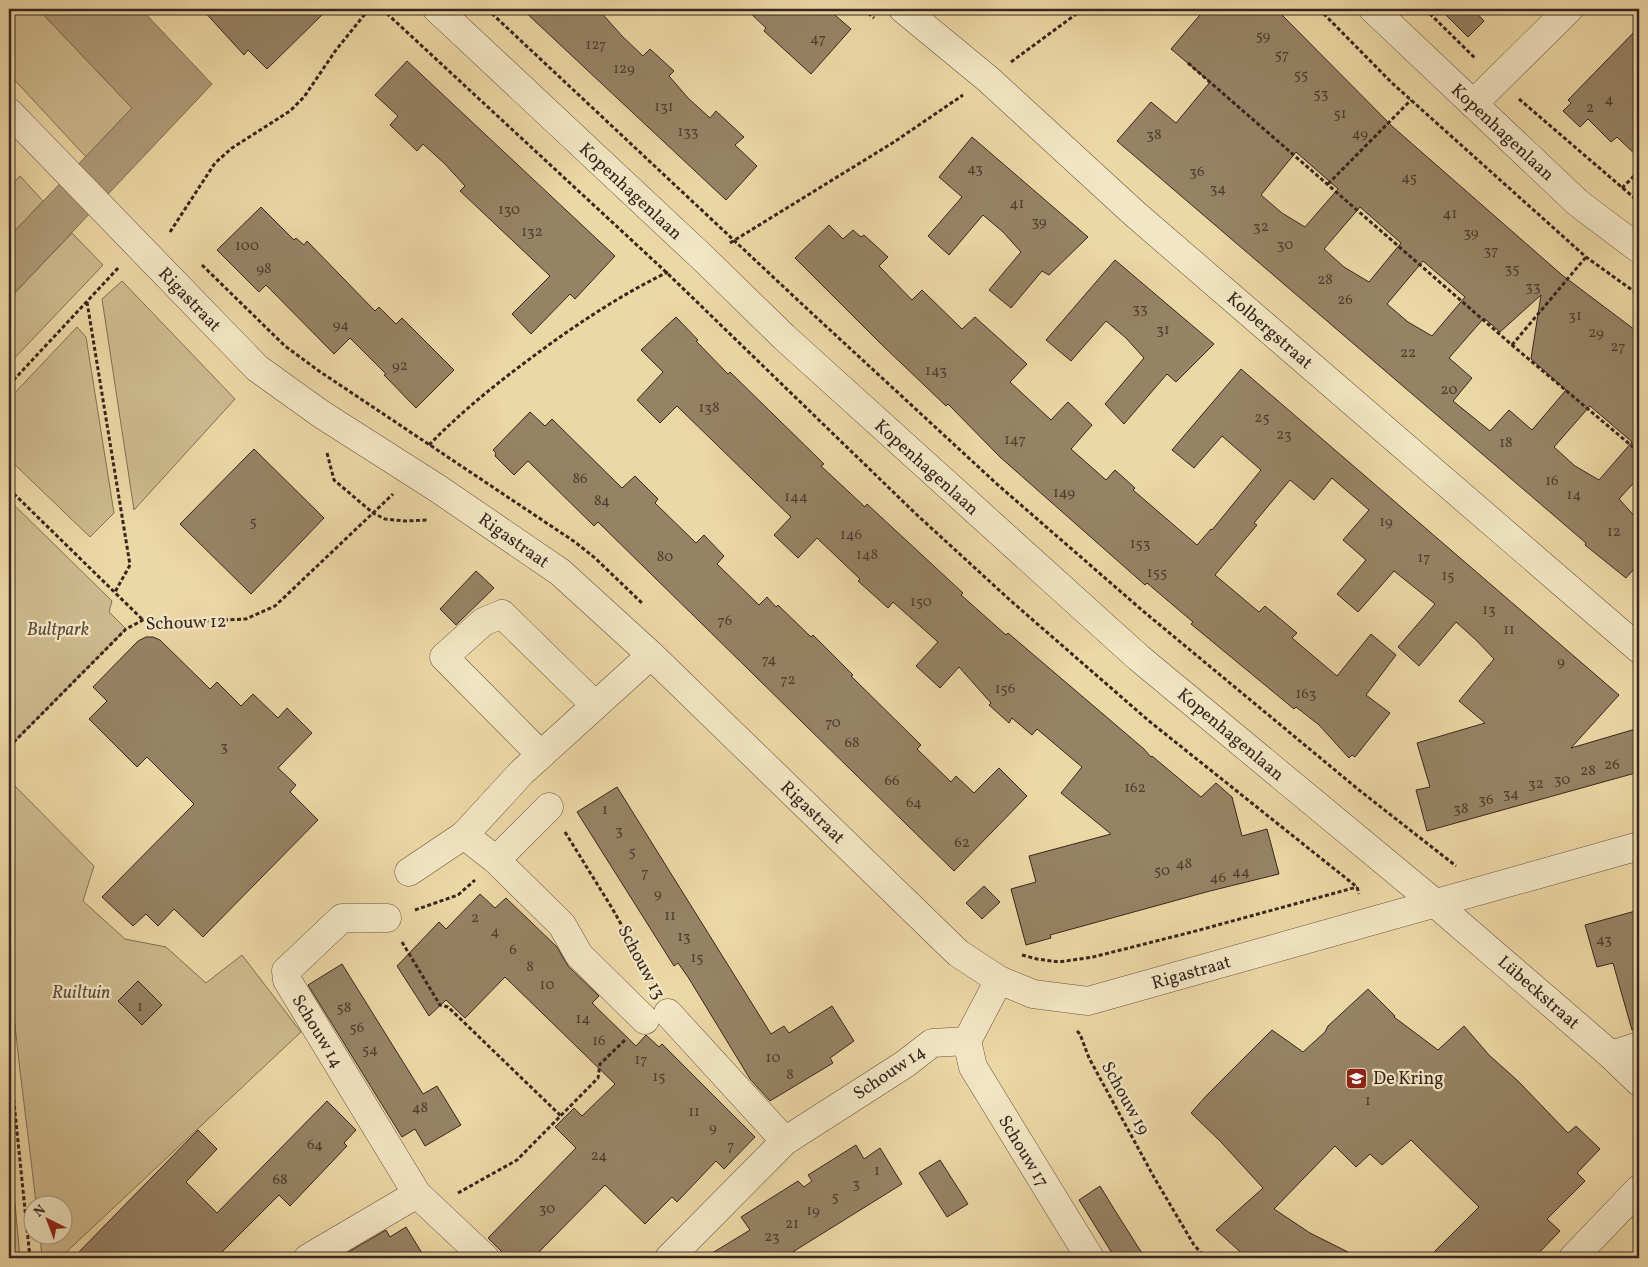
<svg xmlns="http://www.w3.org/2000/svg" width="1648" height="1267" font-family="Vollkorn,serif">
<style>
.green{fill:#cdba8e;stroke:#827056}
.water{fill:#af9b77;stroke:#7f6c54}
.building{fill:#968365;stroke:#38261f;fill-rule:evenodd}
.lines{fill:none;stroke-linecap:round;stroke-linejoin:round}
.minor-casing{stroke:#655240;stroke-width:29}
.path{stroke:#38261f;stroke-width:3;stroke-dasharray:4 2.5;stroke-linecap:butt}
.minor{stroke:#f3e6c4;stroke-width:28}
.labels{text-anchor:middle;stroke-width:4.5;stroke-linejoin:round;paint-order:stroke}
.number-label{font-size:15px;fill:#503d30}
.street-label{font-size:18px;fill:#38261f;stroke:#f3e6c4}
.park-label{font-size:18px;font-style:italic;fill:#5d4b3b;stroke:#f3e6c4}
.poi-label{font-size:18px;fill:#38261f;stroke:#f3e6c4;text-anchor:start}
</style>
<rect width="100%" height="100%" fill="#ecd8a5"/>
<filter id="stains"><feTurbulence type="fractalNoise" baseFrequency=".004" numOctaves="4"/><feColorMatrix values="0 0 0 0 .2 0 0 0 0 .09 0 0 0 0 .02 0 0 0 .5 -.17"/></filter>
<radialGradient id="worn" r=".72"><stop offset=".6" stop-color="#630" stop-opacity="0"/><stop offset="1" stop-color="#630" stop-opacity=".3"/></radialGradient>
<g class="green">
<polygon points="9,9 38,9 132,108 86,157 9,74"/>
<polygon points="20,176 43,201 9,237 9,188"/>
<polygon points="72,233 103,265 9,364 9,299"/>
<polygon points="122,281 235,399 134,510 102,299"/>
<polygon points="77,327 86,337 114,513 90,537 9,459 9,399"/>
<polygon points="9,500 112,601 109,612 126,629 9,747"/>
<path d="M10 781 94 866 83 901 125 939 166 947 206 983 242 955 301 1032 60 1258H42L40 1235 62 1234V1204H36C27 1119 13 1033 9 947 6 893 9 837 9 783Z"/>
<polygon points="9,1137 20,1258 9,1258"/>
</g>
<polygon class="water" points="38,9 141,9 212,84 9,299 9,237 132,108"/>
<g class="building">
<polygon points="202,9 328,9 267,69 248,50 244,55"/>
<polygon points="522,9 598,9 622,36 643,56 650,49 674,71 669,76 688,98 710,118 716,111 744,137 735,145 757,166 726,200"/>
<polygon points="746,9 828,9 851,29 811,74 764,31 766,28"/>
<path d="M1205 9H1276L1393 127 1562 275 1639 333V477L1619 499 1639 521V563L1626 578 1585 545 1586 543 1117 141 1151 102 1176 123 1210 82 1171 49ZM1296 152 1338 189 1305 227 1282 213 1261 195ZM1360 207 1401 243 1369 282 1344 267 1324 249ZM1423 261 1465 297 1432 336 1408 322 1387 304ZM1541 295 1531 359 1566 390 1532 430 1509 410 1490 431 1453 401 1472 378 1449 358 1484 318 1500 332ZM1590 406 1632 442 1599 480 1575 466 1554 447Z"/>
<polygon points="1440,9 1473,9 1484,21 1468,37"/>
<polygon points="1639,27 1639,158 1617,137 1611,142 1588,119 1580,127 1563,111 1571,103 1568,100"/>
<polygon points="407,61 615,256 575,299 570,294 531,334 512,314 550,276 460,191 465,186 445,164 423,144 417,151 390,125 398,116 375,95"/>
<polygon points="972,137 1088,237 1049,275 1042,271 1011,308 989,290 1021,252 1003,232 983,215 949,255 928,236 962,197 939,177"/>
<polygon points="261,207 294,240 296,238 304,245 307,241 375,311 379,307 396,324 402,318 454,370 416,408 384,375 386,374 350,338 334,354 266,285 259,292 217,250"/>
<polygon points="829,225 843,239 853,230 861,237 864,235 888,257 879,266 912,300 922,290 962,329 975,317 1027,364 1010,382 1051,420 1068,402 1092,425 1071,449 1106,480 1115,470 1135,488 1133,490 1197,545 1211,529 1212,530 1261,470 1222,436 1194,468 1172,450 1241,369 1619,695 1571,748 1639,728 1639,772 1427,831 1416,790 1430,787 1417,743 1485,723 1459,701 1494,659 1476,640 1456,622 1419,666 1408,656 1398,647 1435,604 1394,571 1358,612 1337,594 1366,560 1343,540 1369,510 1332,478 1314,500 1290,480 1254,523 1257,525 1215,575 1259,612 1265,606 1297,633 1292,638 1337,676 1371,634 1396,655 1366,695 1390,713 1355,757 1352,755 1349,758 1319,725 1296,707 1294,709 1191,624 1193,622 1147,583 1145,585 1000,457 948,404 946,406 880,343 795,258"/>
<polygon points="1115,260 1214,344 1176,382 1167,374 1124,424 1105,404 1144,358 1126,338 1106,321 1071,361 1046,340"/>
<polygon points="676,317 698,340 696,341 728,374 730,372 824,464 821,466 865,507 867,504 963,593 961,595 1006,635 1008,633 1144,749 1151,757 1152,756 1201,797 1216,783 1232,797 1242,836 1267,829 1279,874 1210,891 1050,935 1051,938 1026,945 1011,889 1036,882 1029,856 1111,834 1061,793 1082,767 1037,729 1032,735 1012,718 1009,723 989,705 991,703 959,667 940,688 916,666 938,642 893,602 888,608 858,581 860,579 817,538 798,558 774,535 791,517 677,406 660,423 637,400 663,372 641,350"/>
<polygon points="530,412 545,426 552,419 622,488 635,476 658,499 655,503 696,543 704,535 724,556 717,564 759,605 767,597 776,607 778,605 811,637 813,635 853,675 851,676 921,745 917,749 951,782 956,776 974,793 999,768 1027,796 954,871 598,522 594,526 528,461 514,475 495,456 496,453 493,450"/>
<polygon points="254,449 324,518 251,594 180,524"/>
<polygon points="476,571 494,588 456,625 440,609"/>
<polygon points="146,637 153,637 160,640 210,689 217,682 241,706 253,694 278,718 287,708 312,733 278,768 296,785 290,792 318,820 203,937 174,909 158,926 146,914 133,926 102,897 194,804 147,757 137,767 89,719 107,701 93,687 138,641"/>
<polygon points="617,787 771,1034 784,1026 789,1033 832,1006 854,1041 830,1058 833,1063 770,1101 750,1079 688,977 678,963 674,966 577,812"/>
<polygon points="984,886 1000,902 982,919 966,903"/>
<polygon points="480,894 495,908 506,898 557,947 568,966 599,996 592,1003 636,1046 646,1035 659,1047 662,1044 755,1137 724,1169 716,1161 677,1202 672,1197 645,1224 605,1185 533,1258 508,1258 488,1238 576,1148 555,1127 574,1108 582,1116 615,1084 505,977 465,1018 446,1000 429,1016 397,966 439,922 446,929"/>
<polygon points="1639,910 1639,1029 1632,1030 1613,963 1597,967 1585,925"/>
<polygon points="342,964 423,1094 437,1086 461,1125 425,1146 415,1129 402,1137 308,985"/>
<polygon points="138,981 162,1005 142,1025 118,1001"/>
<polygon points="1368,989 1395,1016 1394,1017 1438,1050 1464,1026 1489,1055 1518,1081 1568,1133 1576,1126 1600,1149 1577,1173 1585,1181 1547,1219 1560,1231 1534,1258 1428,1258 1479,1207 1411,1140 1382,1165 1370,1154 1356,1167 1335,1146 1274,1209 1310,1233 1360,1258 1247,1258 1216,1230 1263,1188 1220,1141 1191,1113 1207,1095 1272,1030 1303,1052 1325,1032 1328,1026"/>
<polygon points="327,1101 356,1130 344,1143 347,1146 290,1206 279,1195 216,1258 73,1258 198,1130 217,1149 186,1182 217,1213"/>
<polygon points="856,1145 864,1159 880,1148 902,1184 783,1258 704,1258 750,1230 741,1217 798,1181 804,1187 812,1181 808,1175"/>
<polygon points="940,1160 968,1204 947,1217 919,1173"/>
<polygon points="1100,1186 1114,1209 1145,1258 1115,1258 1079,1200"/>
<polygon points="406,1227 425,1258 338,1258 386,1230 390,1237"/>
</g>
<g class="lines">
<defs>
<g id="minor">
<polyline points="437,9 704,259 784,337 1139,658 1436,904 1611,1055 1639,1082"/>
<polyline points="903,9 988,79 1135,214 1639,649"/>
<polyline points="1373,9 1578,203 1639,249"/>
<polyline points="1473,104 1569,9"/>
<polyline points="9,112 257,368 321,414 437,488 560,572 651,655 958,953 999,980 1033,994 1088,1001 1639,846"/>
<polyline points="541,755 444,657 483,622 502,614 595,705"/>
<polyline points="464,835 496,860 562,925 579,955 645,1020"/>
<polyline points="496,860 549,807"/>
<polyline points="409,872 464,835 522,772 651,655"/>
<polyline points="387,918 342,918 286,971 287,980 417,1194 485,1258"/>
<polyline points="668,1013 785,1141"/>
<polyline points="967,1041 973,1067 1090,1258"/>
<polyline points="1611,1055 1639,1046"/>
<polyline points="308,1258 417,1194"/>
<polyline points="669,1258 785,1141 905,1064 932,1043 967,1041 999,980"/>
<polyline points="1573,1258 1639,1189"/>
</g>
</defs>
<use href="#minor" class="minor-casing"/>
<g class="path">
<polyline points="382,9 666,272 916,514 1011,601 1149,721 1357,887 1359,894"/>
<polyline points="487,9 803,305 998,485 1143,611 1359,790 1456,866"/>
<polyline points="863,9 874,18"/>
<polyline points="1319,9 1392,83 1586,257 1639,295"/>
<polyline points="1425,9 1476,59"/>
<polyline points="1011,62 1083,9"/>
<polyline points="1188,63 1512,345 1639,452"/>
<polyline points="1519,99 1639,202"/>
<polyline points="1328,184 1411,100"/>
<polyline points="1622,188 1639,171"/>
<polyline points="170,232 215,163 232,148 290,111 304,97 336,50 369,9"/>
<polyline points="730,243 894,142 963,95"/>
<polyline points="202,265 285,346 319,371 575,542 595,558 643,604"/>
<polyline points="87,302 130,565 115,592"/>
<polyline points="1512,345 1586,257"/>
<polyline points="9,385 119,267"/>
<path d="M429 445C459 414 492 387 527 361 571 328 618 296 668 272"/>
<polyline points="327,453 334,480 373,513 385,519 405,521 429,520"/>
<polyline points="9,489 143,620"/>
<polyline points="9,747 126,629 143,620 183,622 246,619 275,606 393,494"/>
<polyline points="565,832 612,908 657,988"/>
<polyline points="415,910 458,895 475,880"/>
<polyline points="402,942 440,1005 448,1007 561,1116"/>
<polyline points="1022,955 1037,959 1059,962 1093,957 1192,932 1357,887"/>
<polyline points="1077,1031 1080,1034 1089,1058 1155,1179 1194,1245 1206,1258"/>
<polyline points="9,1054 30,1258"/>
<polyline points="458,1193 517,1160 598,1078 600,1064 625,1040"/>
</g>
<use href="#minor" class="minor"/>
</g>
<defs>
<symbol id="school-square" viewBox="-11 -11 22 22"><rect x="-9" y="-9" width="18" height="18" rx="4" fill="#8f2418" stroke="#f3e6c4"/><path d="M0-5L7-2L0 1L-7-2ZM-4 1L0 2.5L4 1V4Q0 6-4 4Z" fill="#fff"/></symbol>
</defs>
<g fill-rule="evenodd">
<use href="#school-square" x="1344" y="1066" width="25" height="25"/>
</g>
<g class="labels">
<g class="number-label">
<text x="1263" y="40">59</text>
<text x="818" y="43">47</text>
<text x="596" y="49">127</text>
<text x="1282" y="59">57</text>
<text x="624" y="73">129</text>
<text x="1301" y="79">55</text>
<text x="1321" y="98">53</text>
<text x="1609" y="104">4</text>
<text x="664" y="111">131</text>
<text x="1590" y="112">2</text>
<text x="1340" y="118">51</text>
<text x="688" y="136">133</text>
<text x="1360" y="138">49</text>
<text x="1154" y="139">38</text>
<text x="975" y="173">43</text>
<text x="1197" y="176">36</text>
<text x="1409" y="182">45</text>
<text x="1218" y="193">34</text>
<text x="1017" y="208">41</text>
<text x="509" y="214">130</text>
<text x="1450" y="218">41</text>
<text x="1039" y="226">39</text>
<text x="1261" y="231">32</text>
<text x="532" y="236">132</text>
<text x="1471" y="237">39</text>
<text x="1285" y="249">30</text>
<text x="247" y="250">100</text>
<text x="1491" y="255">37</text>
<text x="264" y="273">98</text>
<text x="1512" y="273">35</text>
<text x="1325" y="284">28</text>
<text x="1533" y="291">33</text>
<text x="1345" y="304">26</text>
<text x="1140" y="313">33</text>
<text x="1575" y="320">31</text>
<text x="341" y="329">94</text>
<text x="1163" y="334">31</text>
<text x="1596" y="337">29</text>
<text x="1618" y="351">27</text>
<text x="1408" y="357">22</text>
<text x="400" y="370">92</text>
<text x="936" y="375">143</text>
<text x="1449" y="394">20</text>
<text x="709" y="412">138</text>
<text x="1262" y="422">25</text>
<text x="1284" y="439">23</text>
<text x="1015" y="444">147</text>
<text x="1506" y="447">18</text>
<text x="580" y="483">86</text>
<text x="1552" y="485">16</text>
<text x="1064" y="497">149</text>
<text x="1574" y="499">14</text>
<text x="796" y="501">144</text>
<text x="602" y="505">84</text>
<text x="253" y="526">5</text>
<text x="1386" y="526">19</text>
<text x="1614" y="536">12</text>
<text x="851" y="539">146</text>
<text x="1140" y="548">153</text>
<text x="867" y="559">148</text>
<text x="665" y="561">80</text>
<text x="1424" y="562">17</text>
<text x="1157" y="577">155</text>
<text x="1448" y="580">15</text>
<text x="921" y="606">150</text>
<text x="1489" y="614">13</text>
<text x="725" y="625">76</text>
<text x="1509" y="634">11</text>
<text x="769" y="664">74</text>
<text x="1561" y="666">9</text>
<text x="788" y="684">72</text>
<text x="1005" y="693">156</text>
<text x="1306" y="698">163</text>
<text x="833" y="727">70</text>
<text x="852" y="747">68</text>
<text x="224" y="751">3</text>
<text x="1612" y="769">26</text>
<text x="1588" y="775">28</text>
<text x="1562" y="784">30</text>
<text x="892" y="785">66</text>
<text x="1536" y="788">32</text>
<text x="1135" y="792">162</text>
<text x="1511" y="798">34</text>
<text x="1486" y="804">36</text>
<text x="914" y="807">64</text>
<text x="1461" y="813">38</text>
<text x="605" y="814">1</text>
<text x="619" y="835">3</text>
<text x="962" y="847">62</text>
<text x="632" y="856">5</text>
<text x="1184" y="868">48</text>
<text x="1162" y="875">50</text>
<text x="1241" y="876">44</text>
<text x="645" y="877">7</text>
<text x="1218" y="882">46</text>
<text x="658" y="898">9</text>
<text x="670" y="920">11</text>
<text x="475" y="922">2</text>
<text x="495" y="936">4</text>
<text x="684" y="941">13</text>
<text x="1604" y="944">43</text>
<text x="513" y="954">6</text>
<text x="697" y="962">15</text>
<text x="530" y="971">8</text>
<text x="547" y="989">10</text>
<text x="140" y="1011">1</text>
<text x="344" y="1012">58</text>
<text x="583" y="1023">14</text>
<text x="357" y="1032">56</text>
<text x="599" y="1045">16</text>
<text x="370" y="1054">54</text>
<text x="773" y="1062">10</text>
<text x="641" y="1064">17</text>
<text x="790" y="1079">8</text>
<text x="659" y="1081">15</text>
<text x="1368" y="1105">1</text>
<text x="420" y="1112">48</text>
<text x="694" y="1116">11</text>
<text x="713" y="1132">9</text>
<text x="315" y="1149">64</text>
<text x="731" y="1150">7</text>
<text x="599" y="1160">24</text>
<text x="877" y="1175">1</text>
<text x="280" y="1184">68</text>
<text x="856" y="1188">3</text>
<text x="835" y="1201">5</text>
<text x="547" y="1213">30</text>
<text x="813" y="1215">19</text>
<text x="792" y="1228">21</text>
<text x="772" y="1241">23</text>
</g>
<g class="street-label">
<text transform="translate(1503 132) rotate(43)" y="6">Kopenhagenlaan</text>
<text transform="translate(631 191) rotate(43)" y="6">Kopenhagenlaan</text>
<text transform="translate(190 299) rotate(46)" y="6">Rigastraat</text>
<text transform="translate(1270 330) rotate(41)" y="6">Kolbergstraat</text>
<text transform="translate(927 467) rotate(42)" y="6">Kopenhagenlaan</text>
<text transform="translate(514 540) rotate(35)" y="6">Rigastraat</text>
<text transform="translate(186 622) rotate(-2)" y="6">Schouw 12</text>
<text transform="translate(1231 734) rotate(40)" y="6">Kopenhagenlaan</text>
<text transform="translate(813 812) rotate(44)" y="6">Rigastraat</text>
<text transform="translate(642 962) rotate(62)" y="6">Schouw 13</text>
<text transform="translate(1191 972) rotate(-16)" y="6">Rigastraat</text>
<text transform="translate(1539 992) rotate(41)" y="6">Lübeckstraat</text>
<text transform="translate(318 1031) rotate(59)" y="6">Schouw 14</text>
<text transform="translate(889 1072) rotate(-34)" y="6">Schouw 14</text>
<text transform="translate(1126 1098) rotate(61)" y="6">Schouw 19</text>
<text transform="translate(1024 1151) rotate(59)" y="6">Schouw 17</text>
</g>
<g class="park-label">
<text x="58" y="635">Bultpark</text>
<text x="81" y="998">Ruiltuin</text>
</g>
<g class="poi-label">
<text x="1373" y="1084">De Kring</text>
</g>
</g>
<rect width="1648" height="1267" fill="none" stroke="#ecd8a5" stroke-width="30"/>
<rect x="10" y="10" width="1628" height="1247" fill="none" stroke="#38261f" stroke-width="2.5"/>
<rect x="15" y="15" width="1618" height="1237" fill="none" stroke="#38261f"/>
<g transform="translate(48 1220) rotate(318)"><circle r="24" fill="#f3e6c4" stroke="#a89982"/>
<path d="M0-4L9 19L0 12L-9 19Z" fill="#8f2418"/>
<text y="-8" font-size="14" font-weight="bold" text-anchor="middle" fill="#38261f">N</text>
</g>
<rect width="100%" height="100%" filter="url(#stains)"/>
<rect width="100%" height="100%" fill="url(#worn)"/>
</svg>
